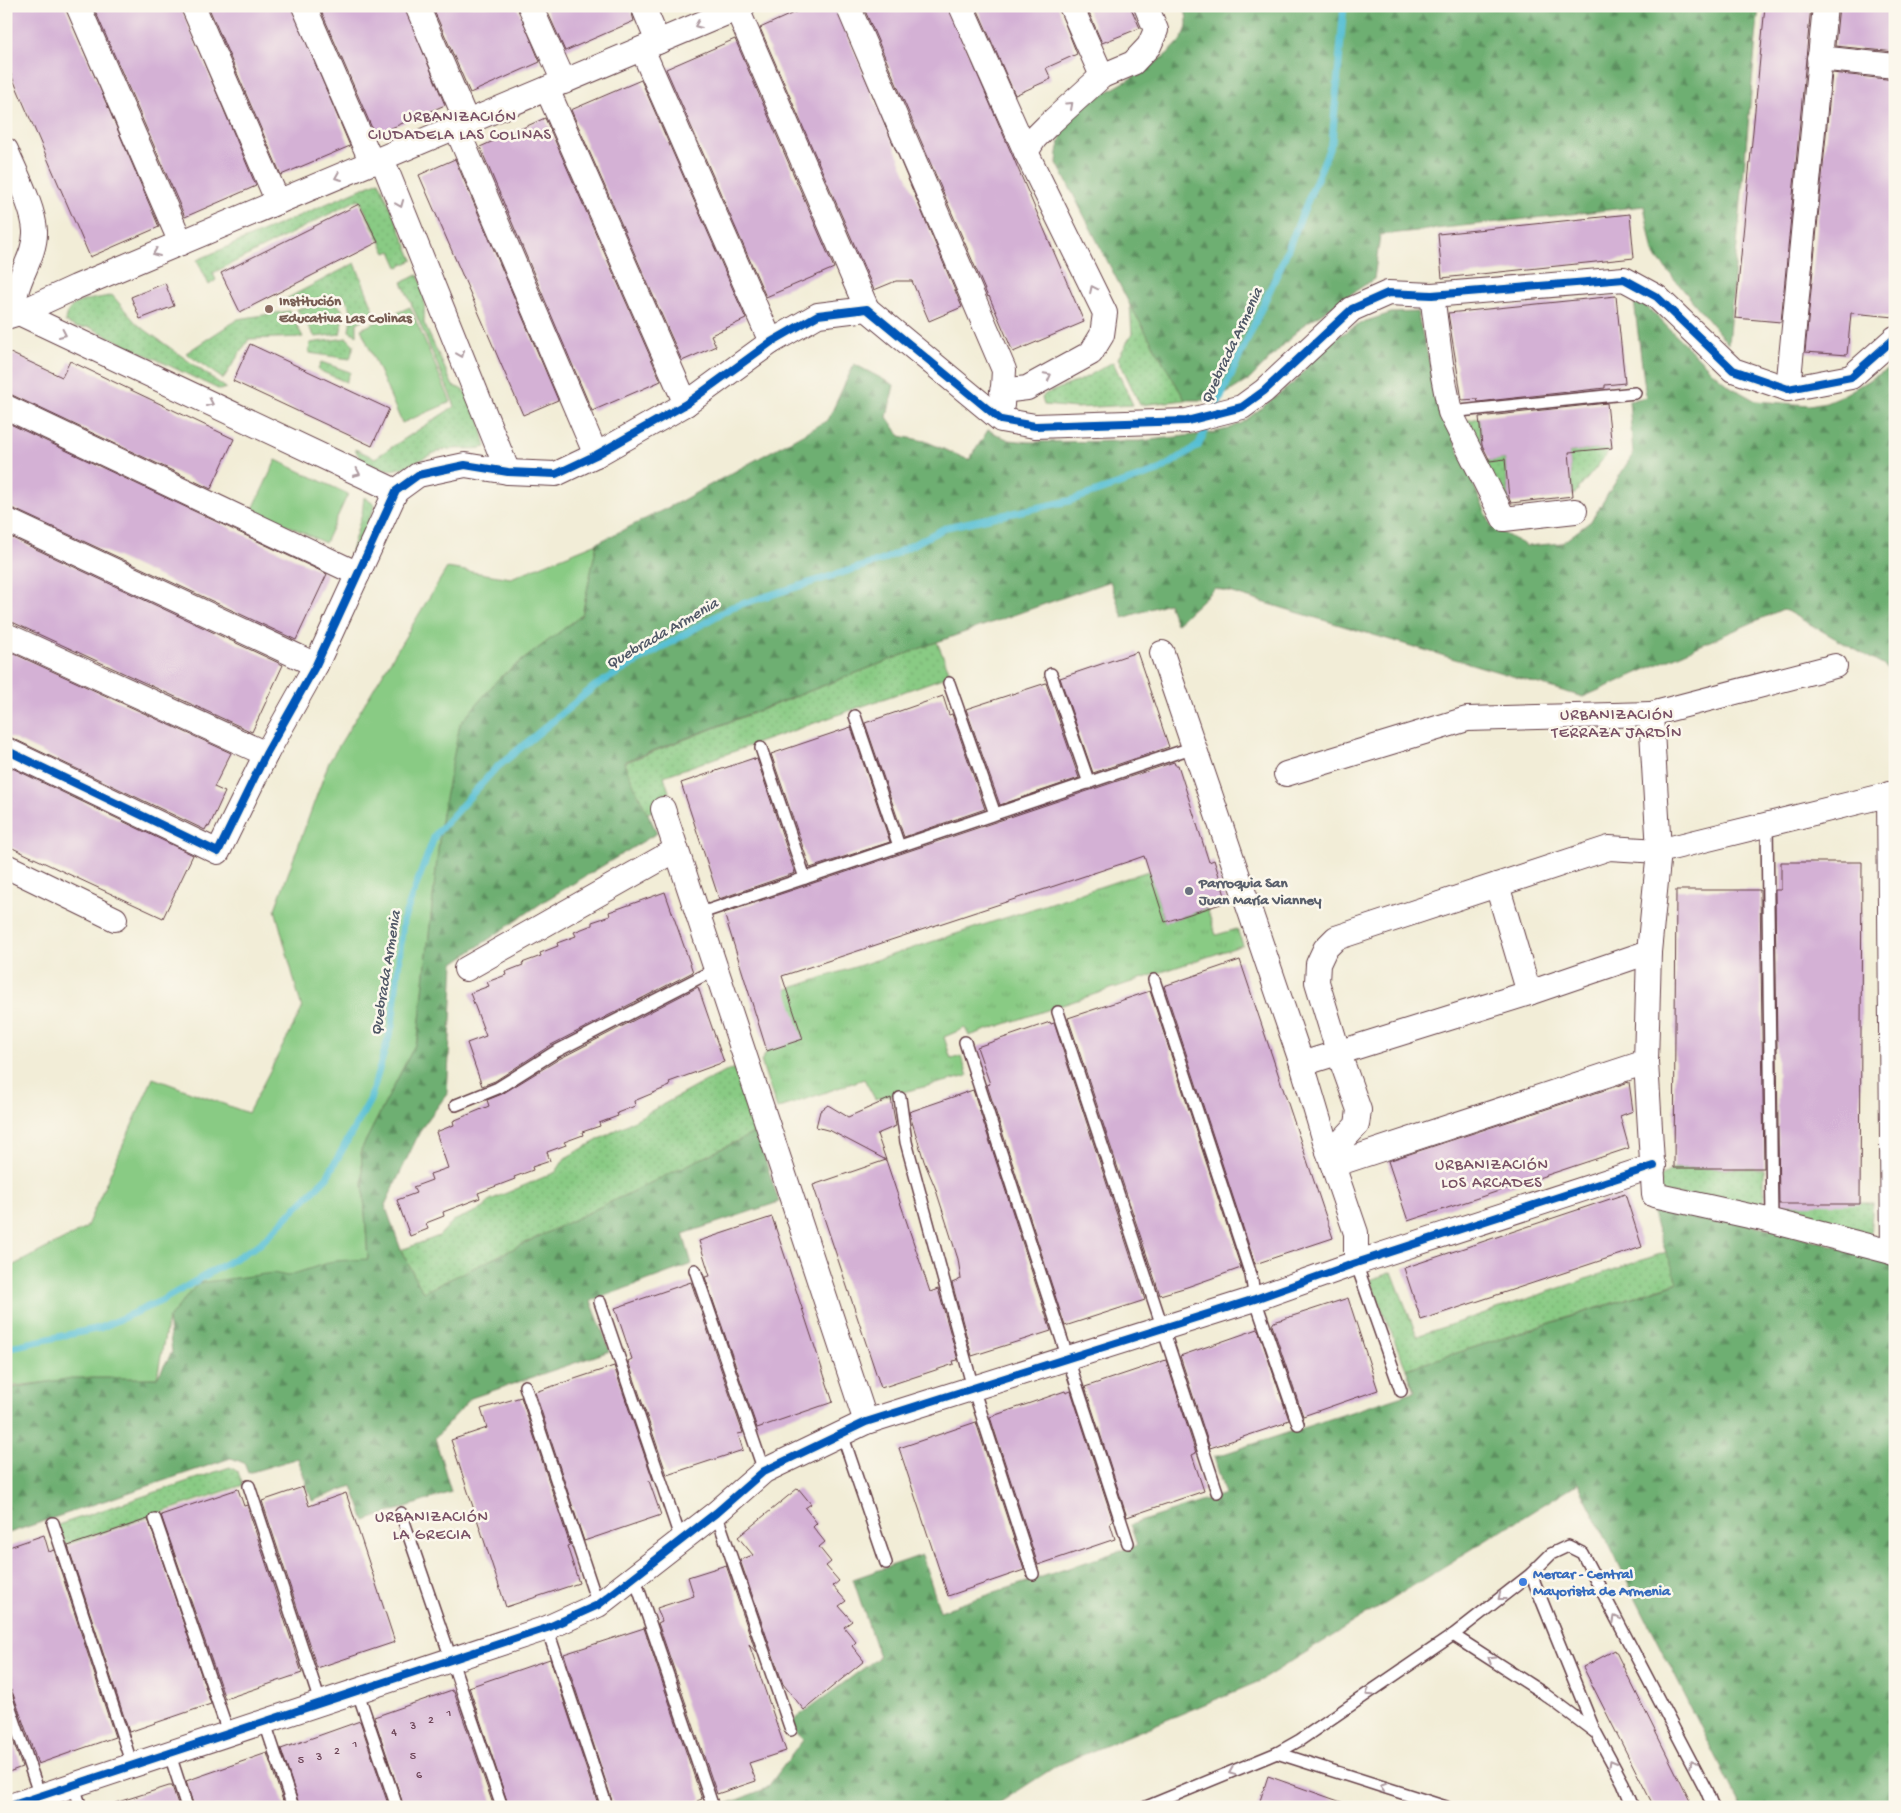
<svg xmlns="http://www.w3.org/2000/svg" width="1901" height="1813" font-family="'Gochi Hand',sans-serif">
<style>
.grass{fill:#89cb84;stroke:#6a7558}
.forest{fill:url(#forest-firs);stroke:#5c674e}
.park{fill:url(#park-tufts);stroke:#6a7558}
.garden{fill:url(#garden-dots);stroke:#6a7558}
.lines{fill:none;stroke-linecap:round;stroke-linejoin:round}
.stream{stroke:#57bfd4;stroke-width:7}
.building{fill:#d4b1d5}
.service-casing{stroke:#633e45;stroke-width:14}
.minor-casing{stroke:#633e45;stroke-width:26}
.service{stroke:#fff;stroke-width:11}
.minor{stroke:#fff;stroke-width:24}
.cycleway-casing{stroke:#fbf7ec;stroke-width:11}
.cycleway{stroke:#0057b8;stroke-width:8}
.oneway{stroke:#ae9aa0}
.education-dot{fill:#8d6e63;stroke:#fbf7ec;stroke-width:2}
.worship-dot{fill:#6b7280;stroke:#fbf7ec;stroke-width:2}
.shop-dot{fill:#3f7fe0;stroke:#fbf7ec;stroke-width:2}
.labels{text-anchor:middle;stroke-width:5;stroke-linejoin:round;paint-order:stroke}
.number-label{font-size:12px;fill:#6c4456}
.education-label{font-size:15px;font-weight:bold;fill:#785e54;stroke:#fbf7ec;text-anchor:start}
.worship-label{font-size:15px;font-weight:bold;fill:#5b616d;stroke:#fbf7ec;text-anchor:start}
.shop-label{font-size:15px;font-weight:bold;fill:#366cbe;stroke:#fbf7ec;text-anchor:start}
.neighbourhood-label{font-size:16px;letter-spacing:1px;fill:#7a5266;stroke:#fbf7ec}
.water-label{font-size:16px;font-style:italic;fill:#4f5766;stroke:#fbf7ec}
</style>
<defs>
<pattern id="forest-firs" width="22" height="20" patternUnits="userSpaceOnUse" patternTransform="scale(1.25)"><rect width="22" height="20" fill="#6eaf72"/><path d="M5 1l3.5 6h-7zM16 11l3.5 6h-7z" fill="#5c8e5e"/></pattern>
<pattern id="park-tufts" width="24" height="20" patternUnits="userSpaceOnUse" patternTransform="scale(1.25)"><rect width="24" height="20" fill="#89cb84"/><path d="M3 7l-1-3M5 7V3M7 7l1-3M15 17l-1-3M17 17v-4M19 17l1-3" fill="none" stroke="#78ae72"/></pattern>
<pattern id="garden-dots" width="8" height="8" patternUnits="userSpaceOnUse" patternTransform="scale(1.25)"><rect width="8" height="8" fill="#89cb84"/><path d="M2 2h.1M6 6h.1" fill="none" stroke="#78ae72" stroke-width="1.8" stroke-linecap="round"/></pattern>
</defs>
<rect width="100%" height="100%" fill="#fbf7ec"/>
<filter id="ink" filterUnits="userSpaceOnUse"><feTurbulence type="fractalNoise" baseFrequency=".02" numOctaves="2"/><feDisplacementMap in="SourceGraphic" scale="10" xChannelSelector="R" yChannelSelector="G"/><feConvolveMatrix kernelMatrix="1 2 1 2 8 2 1 2 1" color-interpolation-filters="sRGB"/></filter>
<filter id="wash" filterUnits="userSpaceOnUse"><feTurbulence type="fractalNoise" baseFrequency=".0096" numOctaves="4" result="noise"/><feDisplacementMap in="SourceGraphic" scale="20" xChannelSelector="R" yChannelSelector="G"/><feGaussianBlur stdDeviation="1.12" result="paint"/><feColorMatrix in="noise" values="0 0 0 0 0 0 0 0 0 0 0 0 0 0 0 0 0 1.4 0 .05"/><feComposite in="paint" operator="in"/></filter>
<g filter="url(#wash)">
<rect width="100%" height="100%" fill="#f2edd7"/>
<g class="grass">
<polygon points="410,307 451,402 402,423 361,329"/>
<polygon points="276,460 348,494 325,543 253,509"/>
<polygon points="597,543 582,615 498,679 442,813 418,1039 361,1150 368,1259 168,1319 157,1378 58,1381 6,1387 6,1269 86,1228 153,1078 248,1113 302,1009 275,909 329,762 447,568 511,578"/>
</g>
<g class="forest">
<path d="M1184 6H1759L1728 344 1653 253 1644 206 1380 235 1374 279 1302 326 1250 379 1216 400H1185L1130 305 1057 163C1058 150 1061 126 1071 116 1095 92 1190 58 1187 21 1187 16 1185 11 1184 6Z"/>
<polygon points="1633,293 1713,372 1731,387 1756,401 1809,405 1826,402 1845,394 1888,369 1895,363 1895,672 1783,609 1583,697 1215,588 1176,624 1168,603 1123,618 1110,581 937,642 624,762 657,833 546,900 454,963 447,1094 421,1129 385,1205 401,1250 423,1292 756,1132 779,1202 683,1234 692,1264 591,1301 610,1351 471,1398 435,1438 451,1492 365,1521 352,1486 312,1501 298,1458 248,1473 244,1463 231,1458 6,1534 6,1389 72,1378 157,1378 172,1352 168,1319 198,1283 273,1273 287,1276 334,1261 368,1259 361,1150 418,1039 442,813 460,724 498,679 582,615 597,543 681,501 828,420 854,364 894,385 887,417 900,436 925,441 969,460 988,430 1009,440 1029,442 1141,441 1211,433 1228,429 1242,423 1296,381 1318,353 1339,336 1363,322 1391,313 1417,312 1442,412 1492,527 1527,546 1562,543 1591,521 1633,454 1629,401 1646,397"/>
<polygon points="1646,1197 1895,1261 1895,1807 1741,1807 1578,1483 1260,1681 1056,1766 993,1807 719,1807 767,1788 803,1740 789,1723 879,1657 853,1579 922,1555 940,1611 1137,1545 1130,1525 1225,1494 1214,1457 1415,1391 1406,1369 1677,1283"/>
</g>
<polygon class="park" points="1191,857 1195,866 1152,880 1165,922 1207,909 1216,935 1237,929 1243,945 969,1036 965,1028 944,1037 951,1059 961,1056 968,1076 875,1099 864,1079 777,1109 761,1061 767,1051 789,998 754,1010 754,1000"/>
<g class="garden">
<polygon points="379,181 413,260 398,267 391,251 386,253 359,199 213,273 216,280 209,285 197,260"/>
<path d="M355 263 375 313 357 323V335L349 331C351 313 355 310 342 295 322 297 300 304 280 302Z"/>
<path d="M418 275 425 292 424 323 453 386C479 392 480 425 486 447 472 451 457 447 443 450 428 454 411 467 396 469 385 472 372 465 362 462L355 449 375 458 455 406 402 282Z"/>
<path d="M112 295 137 324 226 388 220 390 89 327 77 328 65 322C67 297 93 301 112 295Z"/>
<polygon points="335,302 342,309 342,325 340,334 315,337 297,309"/>
<polygon points="1130,305 1185,400 1140,405 1118,358 1132,334"/>
<polygon points="289,311 303,337 249,339 223,379 186,353 238,319"/>
<polygon points="347,338 354,345 350,359 309,353 310,343"/>
<polygon points="321,362 350,372 346,382 318,370"/>
<polygon points="1113,362 1133,405 1076,408 1044,405 1042,398 1045,394 1081,380"/>
<polygon points="1479,418 1484,461 1505,459 1509,503 1502,505 1460,422"/>
<polygon points="1612,448 1573,496 1569,452"/>
<polygon points="364,497 375,505 354,561 349,558 362,514"/>
<polygon points="937,642 951,675 664,776 669,792 661,797 658,809 647,813 624,763"/>
<polygon points="734,1068 756,1132 423,1292 401,1250 439,1236 453,1221 484,1208 490,1200 556,1172 565,1158 706,1081"/>
<polygon points="1674,1168 1764,1169 1764,1210 1660,1192 1657,1179"/>
<polygon points="1873,1203 1870,1234 1778,1215 1779,1204"/>
<polygon points="1666,1252 1678,1282 1406,1369 1370,1280 1392,1272 1417,1336"/>
<polygon points="230,1467 238,1472 243,1485 65,1545 58,1525"/>
</g>
<g class="lines">
<g class="stream">
<polyline points="1216,408 1283,261 1332,142 1344,6"/>
<polyline points="6,1348 100,1328 161,1301 260,1244 327,1177 370,1100 392,1026 403,921 435,835 495,769 595,686 732,607 883,560 947,527 1069,501 1158,471 1198,446 1210,420"/>
</g>
</g>
<g id="blocks">
<g class="building">
<polygon points="6,6 65,6 159,227 90,257 6,63"/>
<polygon points="93,6 180,6 256,186 185,217"/>
<polygon points="208,6 291,6 350,146 281,175"/>
<polygon points="319,6 404,6 445,105 375,135"/>
<polygon points="432,6 517,6 540,62 470,93"/>
<polygon points="545,6 630,6 634,21 565,51"/>
<polygon points="809,6 835,6 962,307 929,321 912,281 896,281 874,290 760,28"/>
<polygon points="863,6 948,6 1084,322 1013,352 989,296 988,297"/>
<polygon points="976,6 1058,6 1077,54 1046,68 1051,79 1015,95"/>
<polygon points="1086,6 1130,6 1140,28 1102,43"/>
<polygon points="1765,6 1811,6 1781,322 1735,318"/>
<polygon points="1839,6 1895,6 1895,52 1835,46"/>
<polygon points="735,39 834,268 766,297 666,69"/>
<polygon points="1832,73 1895,80 1895,317 1851,313 1847,355 1805,352"/>
<polygon points="641,80 746,319 711,335 716,346 682,361 571,110"/>
<polygon points="545,118 661,381 592,411 480,147"/>
<polygon points="455,159 558,400 523,415 419,175"/>
<polygon points="359,204 378,242 240,312 221,273"/>
<polygon points="1630,214 1634,258 1442,278 1438,234"/>
<polygon points="165,283 174,306 140,319 131,297"/>
<polygon points="1616,296 1625,383 1605,385 1605,388 1478,402 1477,399 1462,400 1448,313"/>
<polygon points="250,344 389,409 372,446 233,381"/>
<polygon points="6,351 62,377 70,361 234,439 211,489 12,395 6,393"/>
<polygon points="1607,403 1612,448 1569,452 1573,496 1511,503 1509,498 1505,459 1490,461 1482,445 1479,417"/>
<polygon points="6,422 327,574 296,640 12,508 6,506"/>
<polygon points="6,535 283,665 252,732 12,622 6,622"/>
<polygon points="6,650 231,753 214,787 225,792 209,827 207,826 205,830 12,738 6,736"/>
<polygon points="1137,652 1169,747 1093,773 1060,678"/>
<polygon points="1046,683 1079,778 1000,805 966,709"/>
<polygon points="943,696 949,715 952,714 985,809 904,837 865,723"/>
<polygon points="851,727 890,842 810,868 771,754"/>
<polygon points="754,758 754,760 757,759 795,873 719,899 681,783"/>
<polygon points="1174,762 1175,765 1178,765 1209,862 1214,860 1227,902 1165,922 1144,856 1127,862 782,976 803,1039 767,1051 724,913"/>
<polygon points="6,765 193,855 163,918 6,845"/>
<polygon points="1781,862 1862,862 1860,1204 1779,1204 1775,890 1781,890"/>
<polygon points="1676,890 1760,890 1764,1168 1674,1168"/>
<polygon points="665,892 693,972 551,1045 495,1081 482,1086 467,1043 486,1036 470,993 489,986 487,982 506,975 505,972 523,965 522,963 541,956 540,953 558,946 557,943 576,936 574,932 592,925 592,922 610,916 609,912"/>
<polygon points="1240,960 1333,1238 1255,1264 1164,986"/>
<polygon points="698,987 724,1062 669,1082 670,1086 634,1101 635,1106 617,1113 618,1116 599,1123 600,1126 582,1132 583,1135 564,1142 566,1145 547,1152 550,1161 532,1167 533,1170 514,1177 515,1179 478,1193 480,1198 443,1212 444,1216 426,1223 428,1229 410,1236 397,1200 416,1193 413,1187 432,1180 430,1174 448,1168 436,1132 454,1125 453,1121 489,1106 487,1100 502,1094 559,1059"/>
<polygon points="1150,991 1241,1268 1187,1287 1160,1295 1068,1018"/>
<polygon points="1050,1022 1051,1024 1054,1023 1145,1300 1065,1326 987,1085 990,1084 977,1047"/>
<polygon points="1629,1082 1633,1111 1620,1116 1629,1148 1408,1221 1388,1161"/>
<polygon points="973,1090 1051,1331 972,1356 952,1283 961,1279 958,1259 935,1187 924,1161 909,1112"/>
<polygon points="891,1098 896,1126 877,1134 886,1160 831,1131 816,1127 820,1111 828,1105 848,1117"/>
<polygon points="886,1160 930,1292 938,1289 958,1360 953,1361 954,1364 881,1388 813,1185"/>
<polygon points="1625,1194 1642,1247 1421,1320 1404,1268"/>
<polygon points="772,1217 833,1402 757,1428 705,1277 710,1276 699,1241"/>
<polygon points="691,1282 743,1433 738,1434 743,1450 667,1475 628,1361 632,1359 615,1308"/>
<polygon points="1348,1298 1378,1390 1303,1416 1272,1325 1274,1322"/>
<polygon points="1258,1329 1289,1420 1284,1422 1285,1423 1210,1448 1180,1356"/>
<polygon points="1166,1360 1196,1453 1192,1455 1204,1491 1127,1517 1085,1387"/>
<polygon points="614,1366 653,1480 649,1481 661,1515 584,1541 535,1392"/>
<polygon points="1065,1391 1066,1393 1071,1391 1113,1521 1110,1523 1115,1539 1038,1565 990,1417"/>
<polygon points="521,1397 570,1545 567,1546 579,1583 506,1607 451,1440 487,1428 481,1409"/>
<polygon points="976,1422 1024,1570 948,1596 899,1448"/>
<polygon points="303,1487 309,1506 346,1493 395,1642 317,1668 262,1501"/>
<polygon points="798,1488 811,1504 805,1508 817,1523 813,1527 825,1542 819,1547 831,1562 826,1566 839,1581 833,1586 846,1601 839,1606 852,1621 844,1627 856,1642 852,1646 864,1661 804,1710 783,1684 740,1560 753,1555 738,1537"/>
<polygon points="238,1489 244,1506 247,1505 302,1673 225,1699 161,1515"/>
<polygon points="148,1519 211,1704 129,1732 68,1546"/>
<polygon points="44,1535 49,1552 54,1550 115,1737 38,1764 13,1694 11,1690 6,1689 6,1548"/>
<polygon points="726,1565 756,1652 749,1644 786,1751 749,1763 756,1781 717,1794 658,1623 662,1621 657,1608 694,1596 688,1577"/>
<polygon points="644,1628 702,1799 697,1801 699,1807 614,1807 564,1654"/>
<polygon points="1615,1650 1666,1753 1693,1807 1654,1807 1583,1667"/>
<polygon points="550,1659 599,1807 509,1807 469,1687"/>
<polygon points="452,1690 453,1692 454,1692 494,1807 404,1807 374,1717"/>
<polygon points="6,1720 22,1767 6,1773"/>
<polygon points="360,1721 389,1807 300,1807 281,1749"/>
<polygon points="267,1753 285,1807 194,1807 186,1781"/>
<polygon points="1268,1776 1347,1804 1347,1807 1258,1807"/>
<polygon points="169,1786 172,1786 179,1807 116,1807 115,1803"/>
</g>
</g>
</g>
<g filter="url(#ink)">
<use href="#blocks" fill-opacity="0" stroke="#633e45" stroke-width="1"/>
<g class="lines">
<defs>
<g id="service">
<polyline points="1450,412 1635,393"/>
<polyline points="1051,674 1089,783"/>
<polyline points="949,683 995,814"/>
<polyline points="855,716 899,846"/>
<polyline points="761,748 805,878"/>
<polyline points="1767,824 1772,1221"/>
<polyline points="698,914 1194,747"/>
<polyline points="1154,980 1251,1275 1255,1299 1298,1424"/>
<polyline points="1058,1012 1217,1492"/>
<polyline points="965,1042 1128,1543"/>
<polyline points="900,1098 906,1142 973,1388 1033,1574"/>
<polyline points="456,1105 498,1088 555,1052 716,969"/>
<polyline points="1356,1263 1401,1391"/>
<polyline points="695,1270 764,1471"/>
<polyline points="600,1302 681,1540"/>
<polyline points="525,1386 598,1605"/>
<polyline points="842,1434 886,1563"/>
<polyline points="249,1486 320,1702"/>
<polyline points="401,1513 502,1807"/>
<polyline points="716,1513 791,1730"/>
<polyline points="155,1519 228,1732"/>
<polyline points="53,1523 132,1765"/>
<polyline points="1531,1574 1595,1732"/>
<polyline points="634,1576 713,1807"/>
<polyline points="547,1628 607,1807"/>
<polyline points="1453,1635 1543,1693 1596,1733 1623,1783 1633,1807"/>
<polyline points="357,1690 397,1807"/>
<polyline points="6,1696 40,1796"/>
<polyline points="264,1720 293,1807"/>
<polyline points="169,1752 187,1807"/>
<polyline points="1277,1753 1446,1807"/>
<polyline points="73,1784 81,1807"/>
<polyline points="1146,1807 1277,1753 1300,1740 1453,1635 1531,1574 1551,1554 1568,1546 1582,1553 1706,1790 1713,1807"/>
</g>
<g id="minor">
<polyline points="78,6 181,243"/>
<polyline points="193,6 278,202"/>
<polyline points="304,6 372,163"/>
<polyline points="417,6 467,122"/>
<polyline points="530,6 564,82"/>
<polyline points="643,6 658,42"/>
<polyline points="848,6 1004,370 1002,405"/>
<polyline points="961,6 1026,152"/>
<polyline points="1071,6 1102,76"/>
<polyline points="737,9 867,309"/>
<polyline points="642,49 771,342"/>
<polyline points="1819,58 1895,66"/>
<polyline points="547,89 686,404"/>
<polyline points="456,127 596,455"/>
<path d="M6 150C15 172 34 208 35 231 36 256 14 282 15 302 16 305 18 310 19 313L396 491"/>
<polyline points="382,159 508,472"/>
<polyline points="1432,295 1442,371 1450,412 1504,519 1575,511"/>
<polyline points="6,317 19,313 76,287 743,6"/>
<polyline points="1788,389 1825,6"/>
<polyline points="1002,391 1027,388 1091,353 1102,335 1105,313 1026,152 1035,138 1047,126 1102,76 1133,63 1149,46 1156,30 1146,6"/>
<polyline points="6,407 358,574"/>
<polyline points="6,520 316,665"/>
<polyline points="6,635 266,754"/>
<polyline points="1162,653 1302,1064 1328,1151 1356,1233 1356,1263"/>
<polyline points="1651,714 1835,666"/>
<polyline points="6,750 218,852 266,754 316,665 396,491 418,475 465,465 508,472 556,474 596,455 686,404 771,342 818,315 867,309 1001,420 1035,426 1187,421 1242,407 1264,391 1352,309 1388,293 1432,295 1624,279 1657,297 1733,370 1788,389 1851,377 1895,338"/>
<polyline points="1286,774 1467,719 1651,714 1659,851 1649,952 1646,1062 1654,1195 1772,1221 1895,1253"/>
<polyline points="1889,794 1893,1253"/>
<polyline points="663,809 866,1422"/>
<polyline points="6,866 115,919"/>
<polyline points="1497,885 1529,993"/>
<polyline points="466,969 676,850"/>
<polyline points="1302,1064 1529,993 1649,952"/>
<polyline points="1328,1151 1343,1140 1357,1125 1359,1110 1338,1051 1317,982 1318,964 1325,949 1336,938 1609,848 1659,851 1895,793"/>
<polyline points="1333,1165 1646,1062"/>
<polyline points="7,1807 547,1628 598,1605 716,1513 764,1471 866,1422 1255,1299 1356,1263 1654,1166"/>
</g>
</defs>
<use href="#service" class="service-casing"/>
<use href="#minor" class="minor-casing"/>
<use href="#service" class="service"/>
<use href="#minor" class="minor"/>
<defs>
<g id="cycleway">
<polyline points="6,750 218,852 266,754 316,665 396,491 418,475 465,465 508,472 556,474 596,455 686,404 771,342 818,315 867,309 1001,420 1035,426 1187,421 1242,407 1264,391 1352,309 1388,293 1432,295 1624,279 1657,297 1733,370 1788,389 1851,377 1895,338"/>
<polyline points="7,1807 547,1628 598,1605 716,1513 764,1471 866,1422 1255,1299 1356,1263 1654,1166"/>
</g>
</defs>
<use href="#cycleway" class="cycleway-casing"/>
<use href="#cycleway" class="cycleway"/>
</g>
<defs><path id="oneway-chevron" d="M-2-3.5L2.5 0L-2 3.5" fill="none" stroke-width="1.6" stroke-linecap="round" stroke-linejoin="round" transform="scale(1.25)"/></defs>
<g class="oneway">
<use href="#oneway-chevron" transform="translate(698 25) rotate(157)"/>
<use href="#oneway-chevron" transform="translate(1070 105) rotate(-42)"/>
<use href="#oneway-chevron" transform="translate(338 177) rotate(157)"/>
<use href="#oneway-chevron" transform="translate(400 204) rotate(68)"/>
<use href="#oneway-chevron" transform="translate(156 253) rotate(157)"/>
<use href="#oneway-chevron" transform="translate(1093 289) rotate(-116)"/>
<use href="#oneway-chevron" transform="translate(63 334) rotate(25)"/>
<use href="#oneway-chevron" transform="translate(461 354) rotate(68)"/>
<use href="#oneway-chevron" transform="translate(1048 376) rotate(-28)"/>
<use href="#oneway-chevron" transform="translate(210 403) rotate(25)"/>
<use href="#oneway-chevron" transform="translate(357 473) rotate(25)"/>
<use href="#oneway-chevron" transform="translate(1501 1597) rotate(142)"/>
<use href="#oneway-chevron" transform="translate(1616 1619) rotate(-118)"/>
<use href="#oneway-chevron" transform="translate(1491 1659) rotate(-148)"/>
<use href="#oneway-chevron" transform="translate(1369 1693) rotate(145)"/>
<use href="#oneway-chevron" transform="translate(1612 1763) rotate(-120)"/>
<use href="#oneway-chevron" transform="translate(1692 1763) rotate(-118)"/>
<use href="#oneway-chevron" transform="translate(1232 1772) rotate(158)"/>
<use href="#oneway-chevron" transform="translate(1383 1787) rotate(-162)"/>
</g>
</g>
<circle class="education-dot" cx="269" cy="309" r="5"/>
<circle class="worship-dot" cx="1189" cy="891" r="5"/>
<circle class="shop-dot" cx="1523" cy="1582" r="5"/>
<g class="labels">
<g class="number-label">
<text x="449" y="1716">1</text>
<text x="431" y="1723">2</text>
<text x="413" y="1729">3</text>
<text x="394" y="1735">4</text>
<text x="355" y="1747">1</text>
<text x="337" y="1754">2</text>
<text x="413" y="1759">5</text>
<text x="319" y="1760">3</text>
<text x="301" y="1763">5</text>
<text x="419" y="1778">6</text>
</g>
<g class="education-label">
<text x="279" y="305">Institución<tspan x="279" dy="17">Educativa Las Colinas</tspan></text>
</g>
<g class="worship-label">
<text x="1199" y="887">Parroquia San<tspan x="1199" dy="17">Juan María Vianney</tspan></text>
</g>
<g class="shop-label">
<text x="1533" y="1578">Mercar - Central<tspan x="1533" dy="17">Mayorista de Armenia</tspan></text>
</g>
<g class="neighbourhood-label">
<text x="460" y="121">URBANIZACIÓN<tspan x="460" dy="18">CIUDADELA LAS COLINAS</tspan></text>
<text x="1617" y="719">URBANIZACIÓN<tspan x="1617" dy="18">TERRAZA JARDÍN</tspan></text>
<text x="1492" y="1169">URBANIZACIÓN<tspan x="1492" dy="18">LOS ARCADES</tspan></text>
<text x="432" y="1521">URBANIZACIÓN<tspan x="432" dy="18">LA GRECIA</tspan></text>
</g>
<g class="water-label">
<text transform="translate(1230 345) rotate(-65)" y="6">Quebrada Armenia</text>
<text transform="translate(661 632) rotate(-30)" y="6">Quebrada Armenia</text>
<text transform="translate(384 973) rotate(-81)" y="6">Quebrada Armenia</text>
</g>
</g>
<rect width="1901" height="1813" fill="none" stroke="#fbf7ec" stroke-width="25"/>
</svg>
